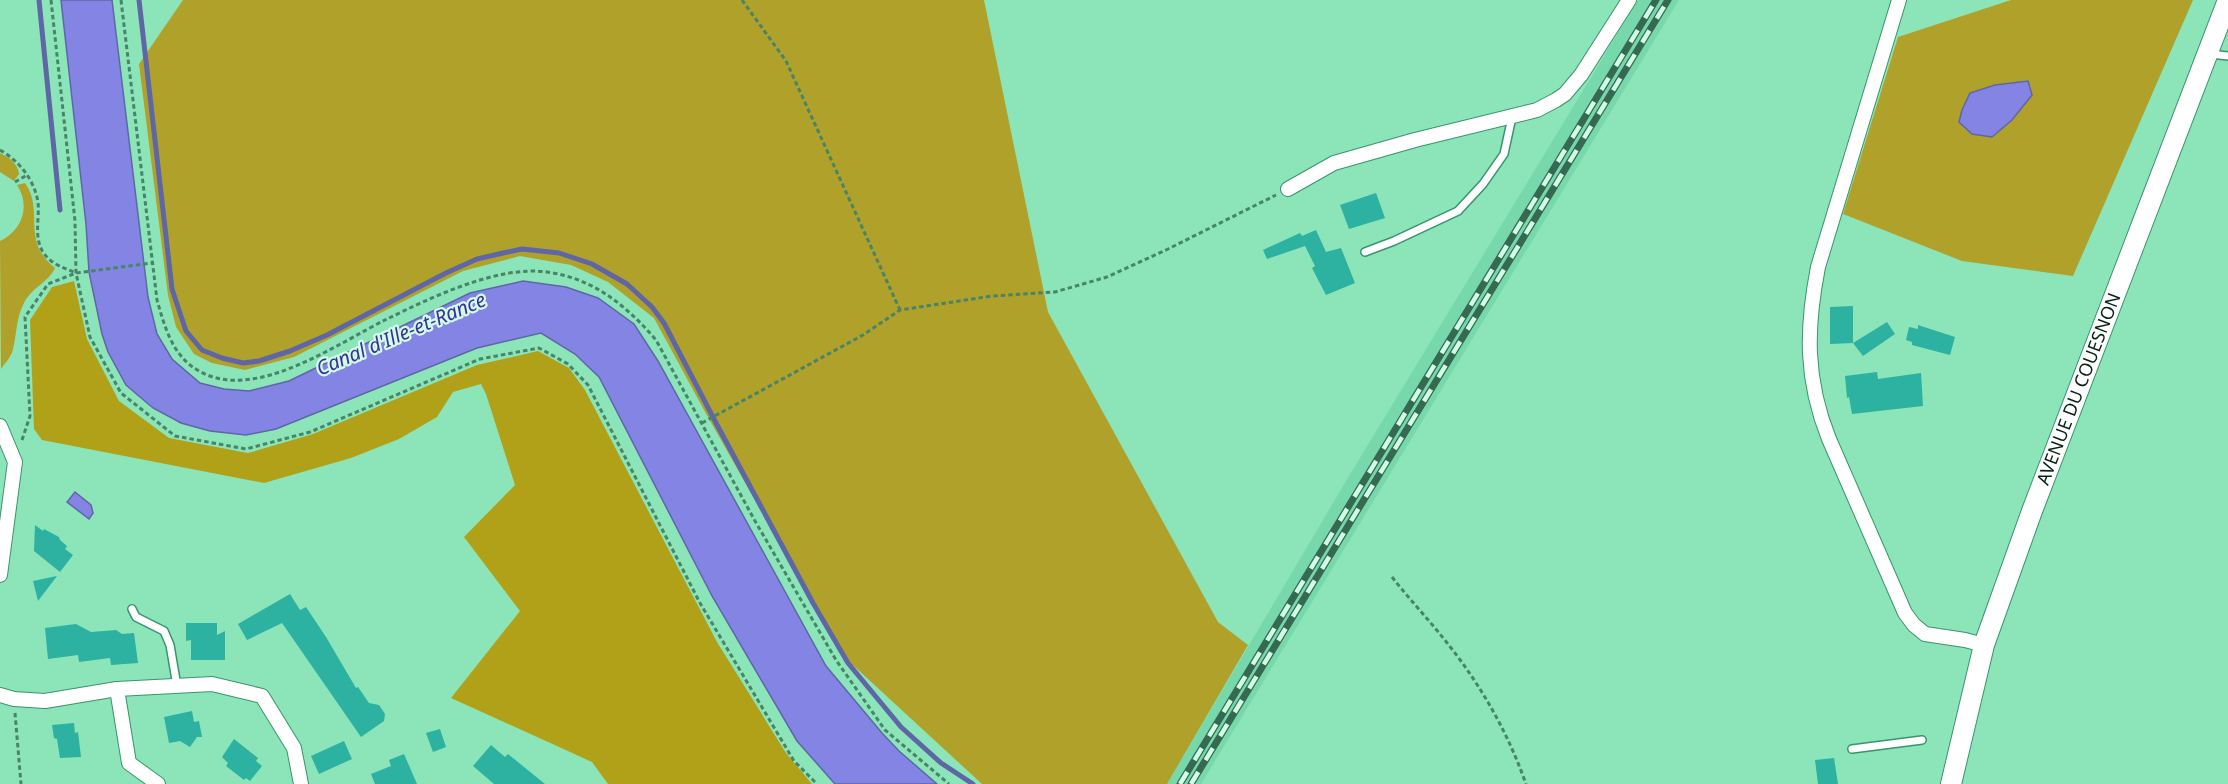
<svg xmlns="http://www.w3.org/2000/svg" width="2228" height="784" font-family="'Noto Sans',sans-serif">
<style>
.built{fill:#77d9ab}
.green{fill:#b0a12b}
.forest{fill:#b1a118}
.water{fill:#8484e4;stroke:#5e66a6;stroke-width:1.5}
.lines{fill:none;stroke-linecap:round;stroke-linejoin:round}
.stream{stroke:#5e66a6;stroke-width:5}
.building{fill:#2db1a0}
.lane-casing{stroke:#37946c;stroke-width:10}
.street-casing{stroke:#37946c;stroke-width:16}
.secondary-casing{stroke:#37946c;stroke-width:22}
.path{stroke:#488467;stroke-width:3;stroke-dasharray:4.5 3;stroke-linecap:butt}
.lane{stroke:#fff;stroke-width:7}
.street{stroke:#fff;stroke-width:14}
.secondary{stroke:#fff;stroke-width:20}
.rail-casing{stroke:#366951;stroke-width:7}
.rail{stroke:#d1fce5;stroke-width:4.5;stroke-dasharray:14;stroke-linecap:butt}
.labels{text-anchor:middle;stroke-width:4.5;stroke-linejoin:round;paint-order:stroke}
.street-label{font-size:18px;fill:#042114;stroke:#d1fce5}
.water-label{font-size:20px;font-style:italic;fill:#3d2d9c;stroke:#d1fce5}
</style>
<rect width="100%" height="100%" fill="#8be5b9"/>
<polygon class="built" points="1638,0 1679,0 1201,784 1167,784 1349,476"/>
<g class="green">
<polygon points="183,0 984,0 1048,312 1218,622 1248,645 1167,784 982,784 843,656 704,410 654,318 608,282 571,265 520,256 463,271 294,357 245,370 212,363 194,354 176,327 168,295 139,64"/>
<polygon points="2011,0 2193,0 2073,276 1962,261 1843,214 1898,37"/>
<path d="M0 153C9 157 18 164 19 174L14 181 0 172Z"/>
<path d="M25 183C45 211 20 240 55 268 49 282 32 287 24 303 16 318 17 333 13 349 12 356 5 363 1 369L0 241C22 231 31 206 17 185Z"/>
</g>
<polygon class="forest" points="74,281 87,339 119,401 169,438 248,453 313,434 477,365 538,351 569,368 585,390 717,642 786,753 812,784 608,784 592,762 451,698 520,611 464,537 515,485 486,394 481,384 453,392 437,417 399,439 351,458 264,483 42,440 34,429 30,320 52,287"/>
<g class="water">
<polygon points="61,0 112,0 148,297 157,334 172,359 200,383 224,389 249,391 289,381 470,293 523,281 566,287 598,298 634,324 658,361 826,666 882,733 899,751 937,784 835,784 797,741 712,596 599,377 575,354 541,333 477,348 276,429 246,435 210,431 181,423 153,408 126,385 108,352 102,334 89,272 86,224"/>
<polygon points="2028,81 2032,95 2012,120 1992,137 1972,134 1959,122 1962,110 1970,93 1995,85"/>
<polygon points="75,492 91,505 93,513 89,519 67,502"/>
</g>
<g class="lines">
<g class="stream">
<polyline points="39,0 60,210"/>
<polyline points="139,0 172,289 186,331 202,350 222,358 243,363 259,361 290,351 327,335 446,273 477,259 503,253 522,249 559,253 592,264 627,284 652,307 664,323 716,423 813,603 848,663 901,727 941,763 973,784"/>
</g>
</g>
<g class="building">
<polygon points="1376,193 1385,218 1349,229 1340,205"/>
<polygon points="1316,230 1326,252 1341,248 1355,283 1326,295 1312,268 1315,266 1305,246 1267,259 1263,250 1300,233 1302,236"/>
<polygon points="1853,306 1853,343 1830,344 1830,307"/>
<polygon points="1887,322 1895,334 1863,356 1853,343"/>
<polygon points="1918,325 1955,337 1950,355 1912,345 1912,342 1906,340 1909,327 1918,329"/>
<polygon points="1877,372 1878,379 1921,373 1923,406 1852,414 1849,397 1847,398 1845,376"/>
<polygon points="35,525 43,531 44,529 59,537 60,540 67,546 65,549 73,555 60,572 34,551"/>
<polygon points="57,576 38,601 33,581"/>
<polygon points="290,594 300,610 306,607 326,637 356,688 358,687 369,703 379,705 385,714 384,721 361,737 282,623 247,640 238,624"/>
<polygon points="186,623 217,623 217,635 225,631 225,660 191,660 191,640 186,641"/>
<polygon points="76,624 91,632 116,630 122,634 134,633 138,663 111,665 110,658 79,662 78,655 48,659 45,628"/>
<polygon points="192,711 194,722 199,721 202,737 197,737 190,747 180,741 169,743 164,717"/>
<polygon points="74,723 75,733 78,732 81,757 60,758 57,739 54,738 52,725"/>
<polygon points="440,729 446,747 433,752 426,733"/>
<polygon points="234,739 258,758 256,761 262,766 250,781 246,778 244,780 226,766 228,763 222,757"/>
<polygon points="344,741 352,759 319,774 311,756"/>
<polygon points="491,745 505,757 508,754 545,784 494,784 473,766"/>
<polygon points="404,754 417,784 375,784 371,774 391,766 389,760"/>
<polygon points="1834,758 1838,784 1818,784 1815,760"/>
</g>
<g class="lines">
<defs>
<g id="lane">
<polyline points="2210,54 2228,56"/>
<polyline points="1365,252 1394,241 1458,211 1483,184 1504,154 1512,117"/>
<polyline points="132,609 136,617 164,631 170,645 177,686"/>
<polyline points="1852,749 1922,740"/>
</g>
<g id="street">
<path d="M1899 0 1818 267C1806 329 1805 379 1829 439L1905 613 1914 625 1925 634 1965 640 1984 645"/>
<polyline points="1288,189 1334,163 1415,140 1537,110 1556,100 1565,94 1581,75 1629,0"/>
<polyline points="0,426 15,462 0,575"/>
<polyline points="117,689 129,763 158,784"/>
<polyline points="0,695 14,699 45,701 117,689 212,684 262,696 294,748 301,784"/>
</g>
<g id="secondary">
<path id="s1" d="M1951 784 1984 645 2032 511 2228 0"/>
</g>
</defs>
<use href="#lane" class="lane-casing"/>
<use href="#street" class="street-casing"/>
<use href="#secondary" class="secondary-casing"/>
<g class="path">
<polyline points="51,0 75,221 76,273 90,337 121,393 175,436 246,449 310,432 480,359 539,348 568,364 588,385 700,603 794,761 817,784"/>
<path d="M121 0 157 300C165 328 173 358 201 372 256 402 338 343 387 319 430 298 498 265 547 272 593 278 627 306 656 340L755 521 836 660 885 730 949 784"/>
<polyline points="742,0 786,61 900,310"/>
<path d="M0 150C19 161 34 179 38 202 40 222 31 244 50 260 57 266 67 269 76 273"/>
<polyline points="15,182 27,175"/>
<polyline points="702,423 863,335 900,310 992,296 1055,292 1107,277 1168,249 1276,195"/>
<polyline points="22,440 30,416 25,317 48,284 76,273 152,263"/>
<path d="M1392 577C1410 600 1430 621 1448 644 1482 687 1508 733 1526 784"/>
<polyline points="15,713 21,784"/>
</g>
<use href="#lane" class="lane"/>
<use href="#street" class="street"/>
<use href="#secondary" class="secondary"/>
<defs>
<g id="rail">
<polyline points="1180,784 1656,0"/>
<polyline points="1191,784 1668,0"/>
</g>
</defs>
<use href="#rail" class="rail-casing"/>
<use href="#rail" class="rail"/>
</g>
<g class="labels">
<g class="street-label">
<text dy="6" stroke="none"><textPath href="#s1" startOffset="416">AVENUE DU COUESNON</textPath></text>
</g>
<g class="water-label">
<text transform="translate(401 334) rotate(-23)" y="7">Canal d'Ille-et-Rance</text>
</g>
</g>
</svg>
